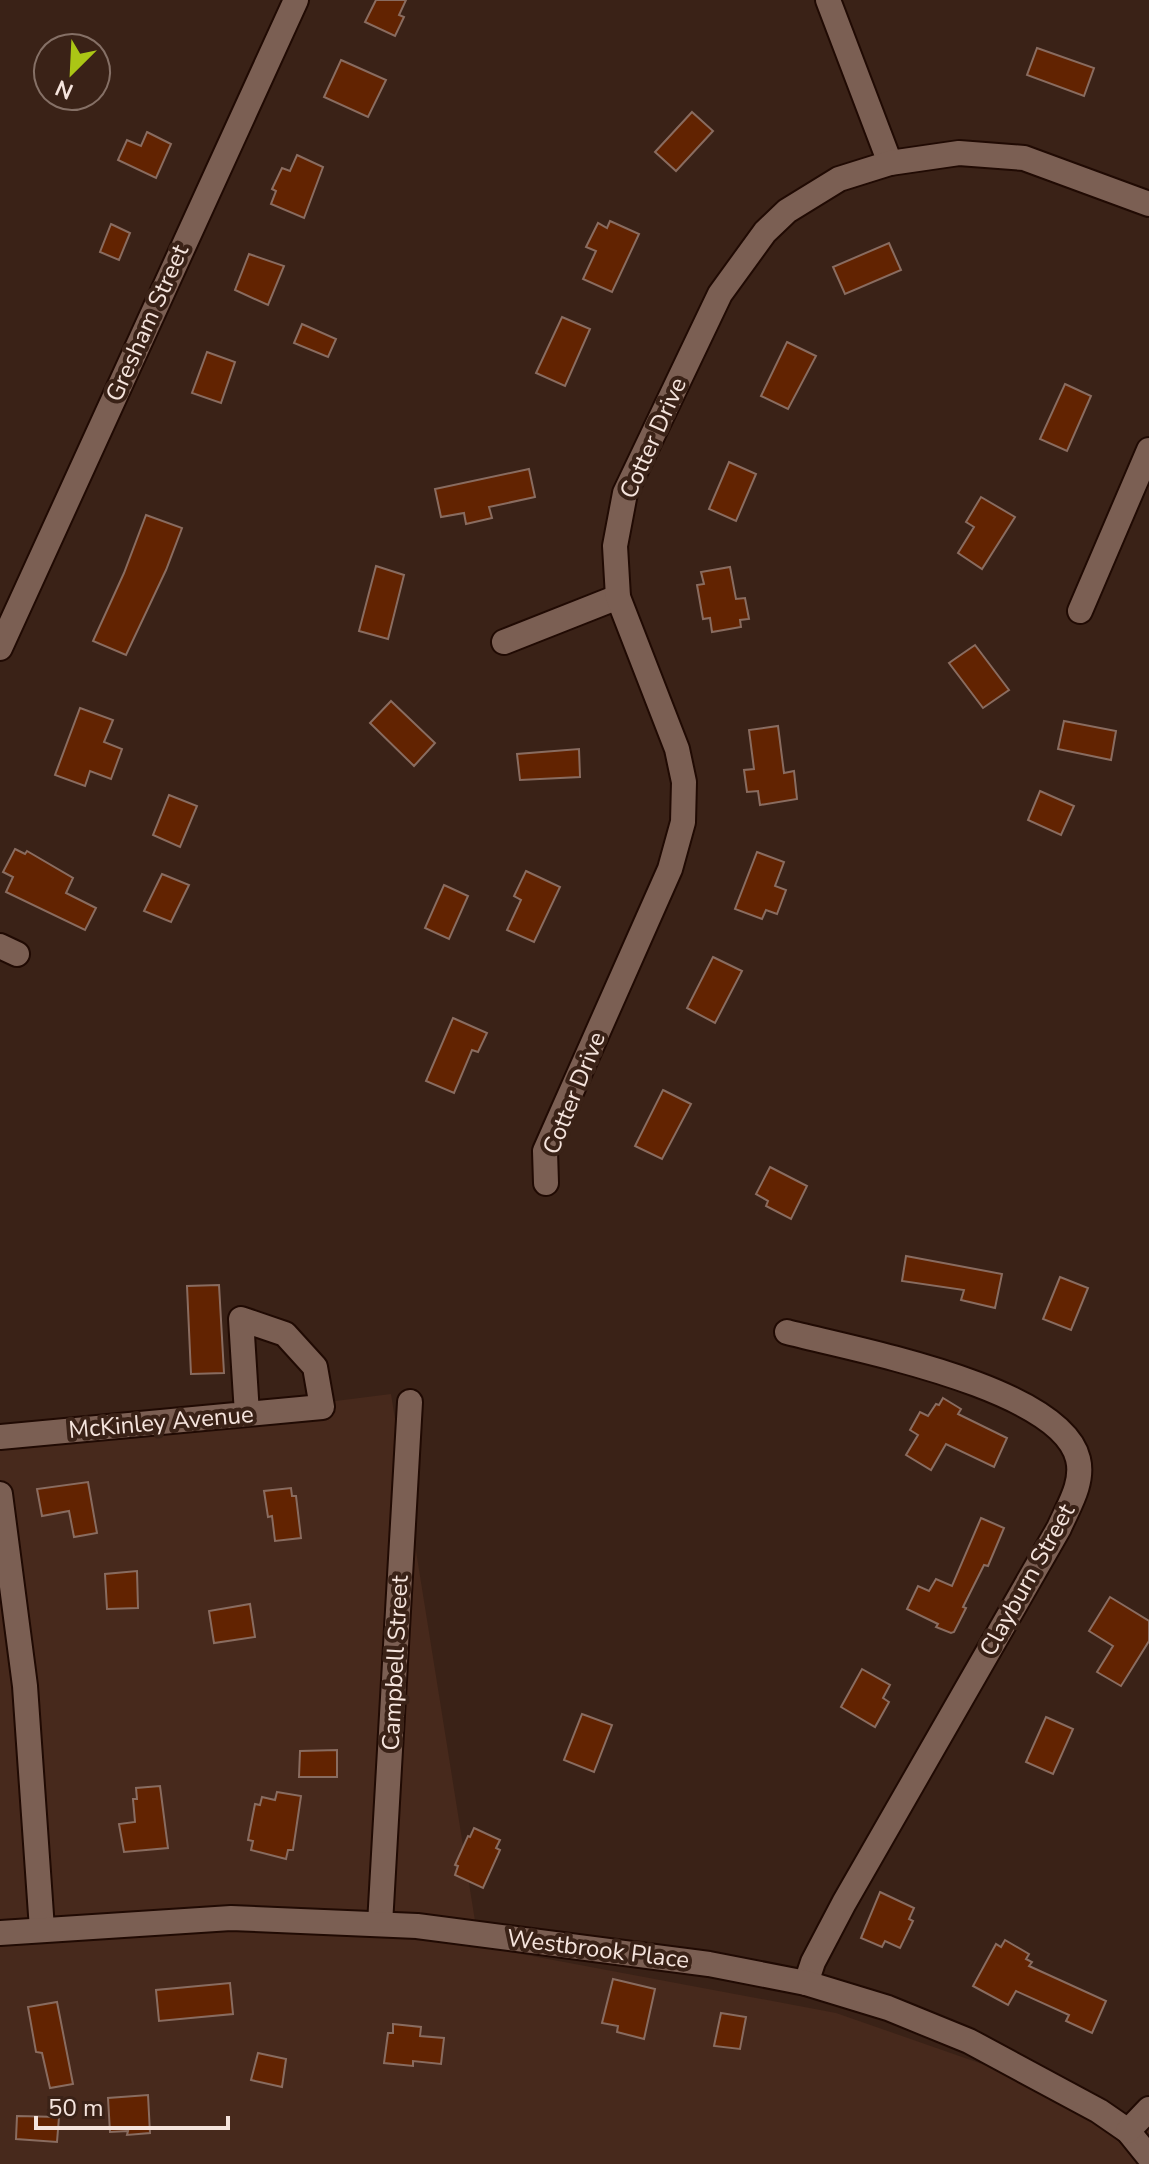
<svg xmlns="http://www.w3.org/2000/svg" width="1149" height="2164" font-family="'Nunito Sans',sans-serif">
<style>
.built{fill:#47291c}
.building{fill:#622301;stroke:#896c60;stroke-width:2}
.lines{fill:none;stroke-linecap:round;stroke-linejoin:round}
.minor-casing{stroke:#200a03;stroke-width:28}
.minor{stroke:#7b5f53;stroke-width:24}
.labels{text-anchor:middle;stroke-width:8;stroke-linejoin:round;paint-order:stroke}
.street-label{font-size:24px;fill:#f5e4dd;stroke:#3a2217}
</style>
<rect width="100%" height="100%" fill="#3a2217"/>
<polygon class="built" points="391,1394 479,1946 836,2013 1149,2122 1149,2164 0,2164 0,1443"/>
<g class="building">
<polygon points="376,0 406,0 399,15 404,17 395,36 365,22"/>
<polygon points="1037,48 1094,68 1084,96 1027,75"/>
<polygon points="341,60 386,80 368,117 324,97"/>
<polygon points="692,112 713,131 676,171 655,152"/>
<polygon points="147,132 171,144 156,178 118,160 127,140 141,146"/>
<polygon points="297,155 323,167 304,218 271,204 276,191 272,189 282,168 290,171"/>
<polygon points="610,221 639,234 612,292 583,279 596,251 586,247 598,223 607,228"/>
<polygon points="111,224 130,233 119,260 100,252"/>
<polygon points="889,243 901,270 845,294 833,267"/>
<polygon points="249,254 284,266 268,305 235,290"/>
<polygon points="562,317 590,329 565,386 536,373"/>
<polygon points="302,324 336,339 328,357 294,343"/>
<polygon points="787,342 816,356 788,409 761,396"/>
<polygon points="207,352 235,362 221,403 192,393"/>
<polygon points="1065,384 1091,396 1067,451 1040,439"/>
<polygon points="729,462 756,474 736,521 709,509"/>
<polygon points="529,469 535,497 489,507 492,518 466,524 464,513 441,517 435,489"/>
<polygon points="981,497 1015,517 982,569 958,553 974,527 966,522"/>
<polygon points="146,515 182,528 166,570 126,655 93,641 124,573"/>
<polygon points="376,566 404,575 388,639 359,631"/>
<polygon points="730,567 736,599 745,598 749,619 740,620 741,627 712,632 710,618 703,619 697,585 704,584 701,572"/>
<polygon points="975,645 1009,690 983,708 949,663"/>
<polygon points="391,701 435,743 414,766 370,723"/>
<polygon points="80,708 113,720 104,742 122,749 111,779 90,771 85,786 55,775"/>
<polygon points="1064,721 1116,731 1111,760 1058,749"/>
<polygon points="778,726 784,773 794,771 797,799 760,805 758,791 747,792 744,770 754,769 749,730"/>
<polygon points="579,749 580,777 520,780 517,754"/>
<polygon points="1040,791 1074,806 1061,835 1028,820"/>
<polygon points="169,795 197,806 180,847 153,835"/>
<polygon points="15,849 25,854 27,851 73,878 66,893 96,908 85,930 6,892 13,877 3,872"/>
<polygon points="757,852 784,862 775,886 786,890 777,914 766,910 762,919 735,909"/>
<polygon points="526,871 560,887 534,942 507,930 521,900 514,896"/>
<polygon points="162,874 189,885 171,922 144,911"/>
<polygon points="444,885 468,896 449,939 425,928"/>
<polygon points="713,957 742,971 715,1023 687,1008"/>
<polygon points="453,1018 487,1033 478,1052 472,1050 454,1093 426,1081"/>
<polygon points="663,1090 691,1104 662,1159 635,1146"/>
<polygon points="770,1167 807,1186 791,1219 766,1206 768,1201 756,1194"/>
<polygon points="906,1256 1002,1274 995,1308 961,1300 964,1290 902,1281"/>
<polygon points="1060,1277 1088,1288 1071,1330 1043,1319"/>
<polygon points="219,1285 224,1373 191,1374 187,1286"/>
<polygon points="943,1398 961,1409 958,1414 1007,1438 994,1467 946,1444 931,1470 906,1455 918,1435 910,1430 920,1412 928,1416 936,1404 939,1405"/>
<polygon points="88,1482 97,1533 74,1537 69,1511 42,1516 37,1489"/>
<polygon points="291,1488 292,1496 296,1496 301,1538 275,1541 272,1516 268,1517 264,1491"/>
<polygon points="981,1518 1004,1528 988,1566 984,1565 963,1607 966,1608 954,1632 951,1633 936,1627 938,1624 907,1609 918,1586 929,1591 936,1579 952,1586"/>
<polygon points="137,1571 138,1608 107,1609 105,1574"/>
<polygon points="1110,1597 1149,1621 1149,1641 1121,1686 1097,1672 1113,1646 1089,1631"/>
<polygon points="250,1604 255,1637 214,1643 209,1611"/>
<polygon points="862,1669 890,1685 883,1698 889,1702 875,1727 841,1707"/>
<polygon points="582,1714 612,1725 594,1772 564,1760"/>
<polygon points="1046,1717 1073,1729 1053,1774 1026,1762"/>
<polygon points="337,1750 337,1777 299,1777 300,1751"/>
<polygon points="160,1786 168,1848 124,1852 119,1824 135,1822 133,1799 137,1799 136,1788"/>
<polygon points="277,1792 301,1796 293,1850 288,1850 286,1859 251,1850 253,1841 248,1840 255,1804 260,1805 262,1797 275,1800"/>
<polygon points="474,1828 500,1840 496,1848 500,1850 483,1888 455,1875 458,1866 455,1865 468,1836 470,1837"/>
<polygon points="880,1892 914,1908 909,1919 913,1921 900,1948 885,1941 882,1947 861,1938"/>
<polygon points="1005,1940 1029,1954 1026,1959 1032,1962 1029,1966 1106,2001 1092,2033 1066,2021 1069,2015 1016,1991 1008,2005 973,1986 996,1944 1001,1947"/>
<polygon points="613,1979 655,1989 644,2039 617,2032 618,2026 602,2023"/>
<polygon points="230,1983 233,2014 159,2021 156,1990"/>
<polygon points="57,2002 73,2084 50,2088 42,2053 36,2052 28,2007"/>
<polygon points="721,2013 746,2017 740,2049 714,2046"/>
<polygon points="393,2024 421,2027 420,2036 444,2038 441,2064 413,2061 413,2066 384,2063 388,2033 393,2033"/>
<polygon points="258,2053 286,2059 282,2087 251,2080"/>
<polygon points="148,2095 150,2133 127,2135 128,2131 110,2132 108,2098"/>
<polygon points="17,2116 59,2117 57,2142 16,2139"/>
</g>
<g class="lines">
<defs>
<g id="minor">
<polyline points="828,0 890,163"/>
<polyline points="1080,611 1149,450"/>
<polyline points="504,642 618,597"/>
<polyline points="0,648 296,0"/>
<polyline points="0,946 17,954"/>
<polyline points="546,1183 545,1151 670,869 683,822 684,782 677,749 618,597 615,546 625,493 720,294 765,232 787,211 839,179 890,163 959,153 1024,158 1149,204"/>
<path d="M787 1332C852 1349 1061 1387 1078 1459 1084 1483 1068 1507 1059 1528L844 1903 813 1962 806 1983"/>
<polyline points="0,1437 322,1407 315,1367 285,1334 241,1319 247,1414"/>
<polyline points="0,1494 25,1686 42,1929"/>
<polyline points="380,1924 410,1402"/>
<polyline points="0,1933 231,1918 417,1926 709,1964 806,1983 888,2008 969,2041 1099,2111 1128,2131 1149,2157"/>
<polyline points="1128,2131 1149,2109"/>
</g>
</defs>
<use href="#minor" class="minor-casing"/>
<use href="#minor" class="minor"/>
</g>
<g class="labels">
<g class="street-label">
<text transform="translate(147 323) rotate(-66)" y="8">Gresham Street</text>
<text transform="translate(653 438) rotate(-66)" y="8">Cotter Drive</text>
<text transform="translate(574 1093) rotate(-68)" y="8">Cotter Drive</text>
<text transform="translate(161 1422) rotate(-5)" y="8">McKinley Avenue</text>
<text transform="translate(1027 1580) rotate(-61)" y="8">Clayburn Street</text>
<text transform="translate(395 1663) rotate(-87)" y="8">Campbell Street</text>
<text transform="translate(598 1949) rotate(7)" y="8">Westbrook Place</text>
</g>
</g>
<g transform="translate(72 72) rotate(204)"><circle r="38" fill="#3a2217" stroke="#857066" stroke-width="2"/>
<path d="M0-6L14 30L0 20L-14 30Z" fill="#abc615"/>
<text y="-12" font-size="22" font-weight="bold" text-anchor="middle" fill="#f5e4dd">N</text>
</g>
<path d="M36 2116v12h192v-12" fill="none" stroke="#f5e4dd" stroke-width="4"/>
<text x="48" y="2116" font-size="24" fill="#f5e4dd" stroke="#3a2217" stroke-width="6" paint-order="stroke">50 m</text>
</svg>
